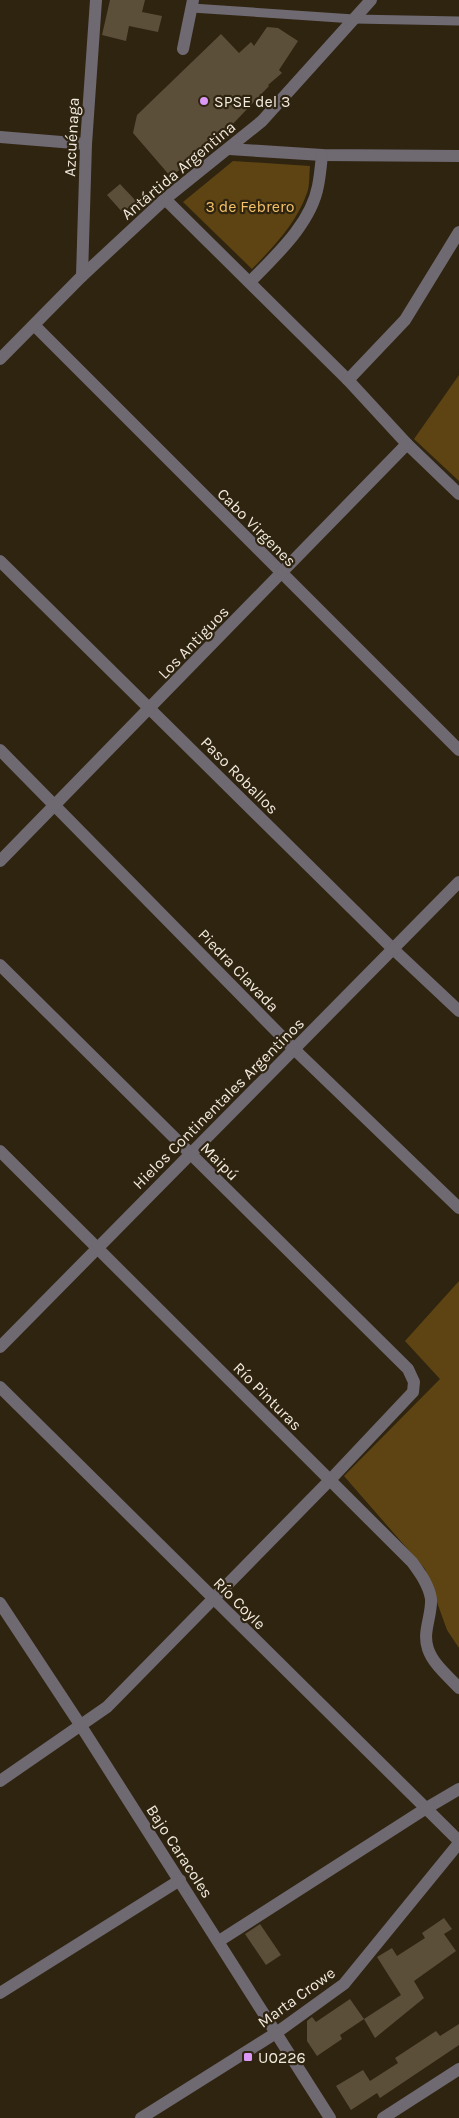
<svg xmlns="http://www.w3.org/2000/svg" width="459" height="2118" font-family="Karla,sans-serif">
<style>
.green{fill:#5e4413}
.building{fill:#5c4f3a}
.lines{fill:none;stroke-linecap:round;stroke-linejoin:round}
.service{stroke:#6f6972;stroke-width:9}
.minor{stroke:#6f6972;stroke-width:12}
.tertiary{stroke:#6f6972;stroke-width:12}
.poi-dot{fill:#db99f5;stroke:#2f2410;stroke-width:2}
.labels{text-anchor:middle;stroke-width:4.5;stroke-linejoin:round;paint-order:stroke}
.poi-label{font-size:16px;fill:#f2eade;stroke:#2f2410;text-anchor:start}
.street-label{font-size:16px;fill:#f2eade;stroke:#2f2410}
.park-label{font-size:16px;fill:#f3c168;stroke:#2f2410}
</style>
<rect width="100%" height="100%" fill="#2f2410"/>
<g class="green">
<path d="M233 161 310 166C309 175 310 185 307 193 296 224 274 246 252 269L183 202Z"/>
<polygon points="459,375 459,481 414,439"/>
<polygon points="459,1281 459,1648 447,1630 425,1569 344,1476 440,1379 405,1341"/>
</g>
<g class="building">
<polygon points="110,0 145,0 142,12 162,16 158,32 129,26 126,41 102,35"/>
<polygon points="267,27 278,28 298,41 279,70 282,73 268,85 269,86 229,128 171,177 133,133 137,115 221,34 239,53 251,42 254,46"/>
<polygon points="120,184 136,201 123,213 107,195"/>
<polygon points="444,1918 452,1929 444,1934 456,1951 414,1981 424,1998 375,2038 364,2019 401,1995 377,1957 392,1948 397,1956 425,1938 422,1933"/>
<polygon points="260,1924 281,1955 266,1965 245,1934"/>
<polygon points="350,1999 364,2019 340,2035 342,2039 317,2056 307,2041 307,2021 312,2017 316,2022"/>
<polygon points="459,2024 459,2045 380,2098 377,2093 351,2110 336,2086 363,2070 370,2081 398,2063 395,2058 424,2039 436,2031 440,2036"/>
</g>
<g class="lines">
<polyline class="service" points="192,8 354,19 459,21"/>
<g class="minor">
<polyline points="183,49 193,0"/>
<polyline points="0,137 86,144"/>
<polyline points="229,149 322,155 459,156"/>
<polyline points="165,199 348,380 407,444 459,494"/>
<polyline points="82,276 165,199 262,121 371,0"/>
<path d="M250 282C275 256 311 224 318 186 320 176 321 165 322 155"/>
<polyline points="34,325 459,750"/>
<polyline points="348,380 405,320 459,232"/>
<polyline points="0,561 392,948 459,1011"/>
<polyline points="0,750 294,1049 459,1208"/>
<polyline points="0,861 407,444"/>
<polyline points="0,965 408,1369 414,1382 413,1392 330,1480 107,1707 0,1781"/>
<path d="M0 1151 412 1562C420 1573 429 1585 431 1599 432 1616 422 1632 428 1649 433 1664 448 1676 459 1688"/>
<polyline points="0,1347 459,882"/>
<polyline points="0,1387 459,1841"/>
<polyline points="0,1603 81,1726 276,2033 344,1984 459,1843"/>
<polyline points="219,1941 425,1809 459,1789"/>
<polyline points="0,1993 180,1880"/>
<polyline points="383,2118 459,2069"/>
</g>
<g class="tertiary">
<polyline points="0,359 82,276 86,144 96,0"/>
<polyline points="141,2118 276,2033 330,2118"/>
</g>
</g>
<g class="poi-dot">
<circle cx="204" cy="101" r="5"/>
<rect x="243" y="2052" width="10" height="10" rx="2.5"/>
</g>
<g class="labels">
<g class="poi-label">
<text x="214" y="107">SPSE del 3</text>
<text x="258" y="2063">U0226</text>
</g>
<g class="street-label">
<text transform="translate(71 137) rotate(-87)" y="6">Azcuénaga</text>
<text transform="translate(178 170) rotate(-40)" y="6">Antártida Argentina</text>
<text transform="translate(257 527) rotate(45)" y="6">Cabo Virgenes</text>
<text transform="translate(193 642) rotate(-46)" y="6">Los Antiguos</text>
<text transform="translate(240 775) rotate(45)" y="6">Paso Roballos</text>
<text transform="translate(239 970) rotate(46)" y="6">Piedra Clavada</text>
<text transform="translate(218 1103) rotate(-45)" y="6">Hielos Continentales Argentinos</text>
<text transform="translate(220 1161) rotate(45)" y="6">Maipú</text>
<text transform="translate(268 1396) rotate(45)" y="6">Río Pinturas</text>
<text transform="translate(240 1603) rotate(45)" y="6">Río Coyle</text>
<text transform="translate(180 1851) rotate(57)" y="6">Bajo Caracoles</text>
<text transform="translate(296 1997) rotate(-36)" y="6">Marta Crowe</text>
</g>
<g class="park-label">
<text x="250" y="212">3 de Febrero</text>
</g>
</g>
</svg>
